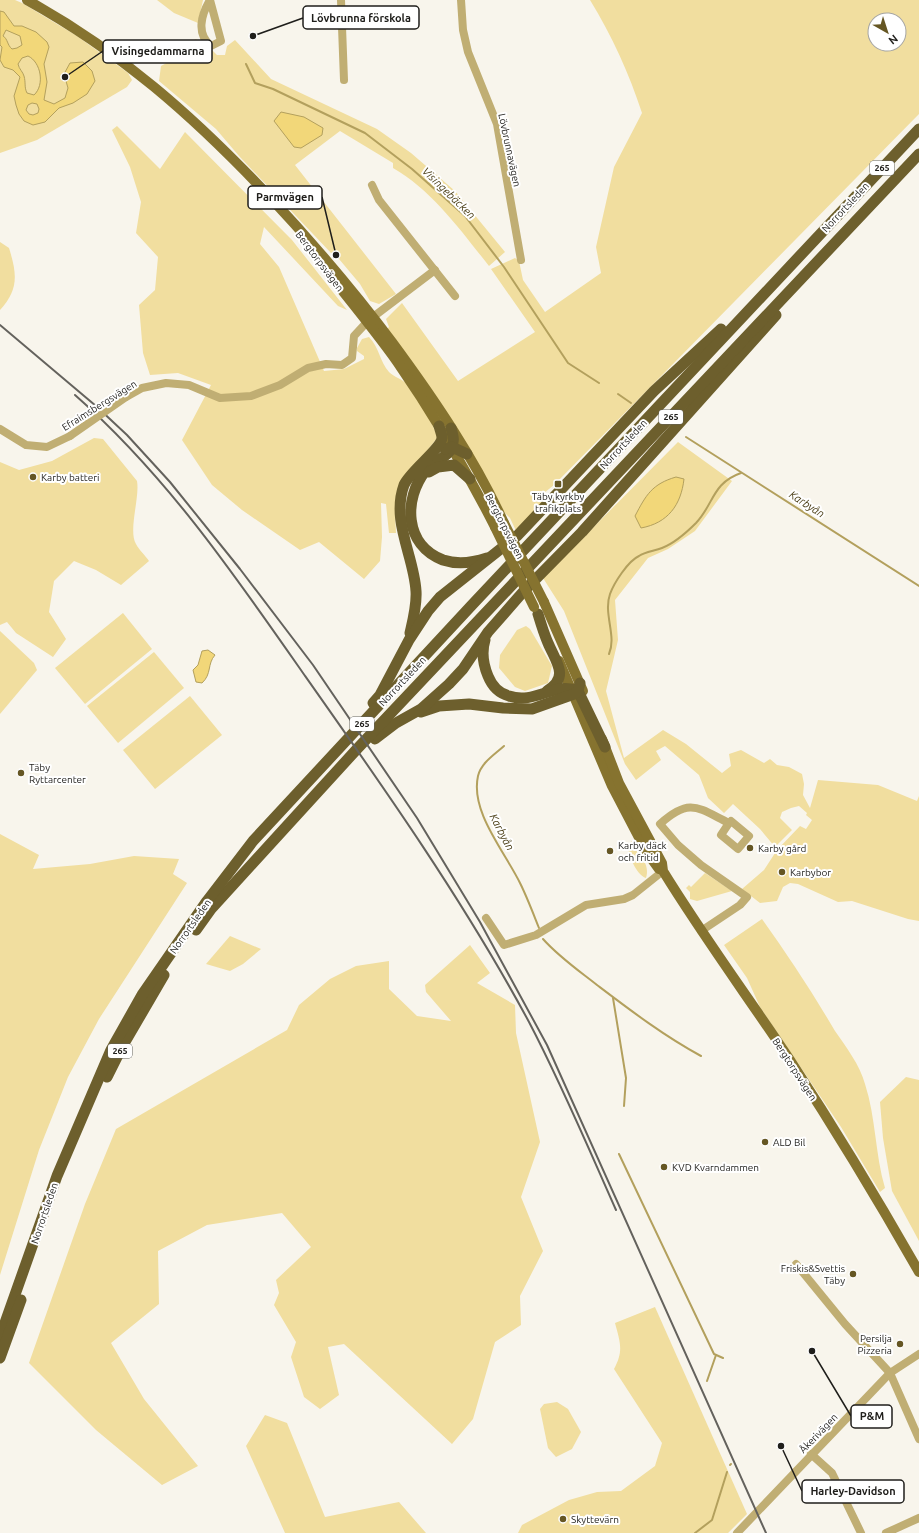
<svg xmlns="http://www.w3.org/2000/svg" width="919" height="1533" font-family="Ubuntu,sans-serif">
<style>
.green{fill:#f1de9f;fill-rule:evenodd}
.water{fill:#f2d779;stroke:#b3a05d;fill-rule:evenodd}
.lines{fill:none;stroke-linecap:round;stroke-linejoin:round}
.stream{stroke:#b3a05d;stroke-width:2}
.minor{stroke:#c0ae73;stroke-width:8}
.major{stroke:#86732f;stroke-width:10}
.highway{stroke:#6d5f2d;stroke-width:11}
.rail{stroke:#64625d;stroke-width:2}
.minor-bridge{stroke:#c0ae73;stroke-width:8}
.major-bridge{stroke:#86732f;stroke-width:10}
.poi-dot{fill:#655623;stroke:#fff;stroke-width:1.5}
.labels{text-anchor:middle;stroke-width:4;stroke-linejoin:round;paint-order:stroke}
.shield{fill:#fff;stroke:#62625f;stroke-width:1}
.shield-label{font-size:9px;font-weight:bold;fill:#1f1e1b}
.street-label{font-size:10px;fill:#1f1e1b;stroke:#fff}
.poi-label{font-size:10px;fill:#1f1e1b;stroke:#fff;text-anchor:start}
.water-label{font-size:11px;font-style:italic;fill:#493d15;stroke:#fff}
.leader{fill:none;stroke:#1f1e1b;stroke-width:1.5}
.callout-dot{fill:#1f1e1b;stroke:#fff;stroke-width:1.5}
.callout{fill:#fff;stroke:#1f1e1b;stroke-width:1.5}
.callout-label{font-size:11px;text-anchor:middle;font-weight:bold;fill:#1f1e1b}
</style>
<rect width="100%" height="100%" fill="#f8f5ec"/>
<g class="green">
<polygon points="0,0 15,0 22,3 77,36 128,73 132,80 127,87 37,140 0,153"/>
<polygon points="157,0 203,0 198,23 174,13"/>
<path d="M590 0H919V114L554 485 544 493 545 499 517 533 510 518 500 508 387 329 389 327 386 319 402 303 458 381 535 332 491 269 515 258 519 261 523 280 545 312 601 273 596 247 614 167 642 113C629 73 612 36 590 0ZM875 20H899V44H875Z"/>
<path d="M196 39 203 48 212 50 217 55H225L227 46 235 40 271 79 377 129 411 153 455 191 505 252 489 266C462 232 432 190 393 168V163L340 131 295 165 396 294 379 304 370 301 360 284 339 259 340 256 335 251 331 253 239 156 216 129 159 81 161 66 172 60 176 51Z"/>
<path d="M117 126 160 169 185 132 292 240 347 310 338 306 264 227 260 244 279 267 324 371 344 369 364 359V356L357 351V348L362 339 369 337C379 347 380 362 389 372 394 377 402 379 407 384 417 395 432 423 438 437L419 461 395 511 396 533H389L386 504 381 503 382 537 380 561 364 579 319 542 300 550 242 510 212 485 182 440 211 385 178 373 150 375 143 353 139 305 155 290 158 257 136 233 141 202 130 167 112 130Z"/>
<path d="M0 242 9 248C17 274 19 289 0 310Z"/>
<path d="M94 438 103 439 137 481C140 497 128 531 136 544 139 550 145 555 149 561L121 585 96 570 74 561 54 581 49 612 66 639 53 657 16 633 7 622 0 625V462L19 470 52 461Z"/>
<polygon points="678,442 732,481 695,531 668,549 648,558 615,600 618,640 606,691 624,758 663,730 686,744 722,773 731,766 729,754 741,750 764,763 770,759 777,765 789,767 802,774 804,784 803,795 810,808 818,780 878,785 917,801 919,796 919,921 908,919 852,901 838,902 798,884 790,883 783,887 777,901 760,903 742,889 764,870 777,850 800,826 806,829 812,820 806,815 807,813 799,806 791,808 782,812 780,818 792,830 775,847 760,829 733,804 724,813 708,798 699,775 665,746 656,751 661,760 636,780 625,764 564,611 543,578"/>
<polygon points="123,613 152,649 85,704 55,668"/>
<polygon points="526,626 530,629 552,666 548,683 525,691 515,687 499,668 500,655 517,630"/>
<polygon points="0,631 34,663 37,670 0,714"/>
<polygon points="154,652 184,688 118,743 87,706"/>
<polygon points="190,696 222,735 155,789 123,750"/>
<polygon points="0,834 39,855 33,869 90,864 134,856 179,859 173,874 187,883 99,1019 68,1077 39,1150 0,1275"/>
<path d="M632 841C638 852 651 865 646 878 636 875 628 854 628 845Z"/>
<polygon points="705,873 732,891 697,901 690,899 690,892 686,888 689,885 691,887"/>
<path d="M762 919C788 955 812 992 835 1031 846 1047 860 1065 865 1084 876 1118 875 1154 885 1188L880 1192 841 1127 760 1007 747 978 724 945Z"/>
<polygon points="230,936 261,949 243,964 230,971 206,964"/>
<polygon points="470,945 490,973 477,983 515,1005 516,1033 540,1142 521,1197 543,1251 520,1296 521,1325 495,1342 473,1419 452,1444 344,1344 328,1347 339,1395 320,1409 304,1397 291,1357 296,1342 274,1305 279,1293 276,1280 311,1247 282,1213 207,1225 158,1251 159,1304 111,1343 144,1399 198,1466 162,1485 96,1430 29,1363 85,1204 116,1129 287,1030 299,1005 330,979 356,966 389,961 389,989 417,1016 451,1021 426,992 425,985"/>
<polygon points="906,1077 919,1080 919,1241 892,1191 883,1138 880,1102"/>
<path d="M655 1307 747 1514 728 1533H518L522 1525 569 1500 597 1492 621 1491 655 1466 662 1443 614 1369C624 1351 620 1342 615 1323Z"/>
<polygon points="557,1402 568,1409 581,1432 572,1449 556,1457 548,1448 540,1409 544,1404"/>
<polygon points="265,1415 287,1423 325,1517 399,1502 426,1533 285,1533 246,1446"/>
</g>
<g class="water">
<path d="M0 11 4 12 14 26H22L36 32 47 42 49 47 44 64 47 82 44 100 54 104 65 98 68 88 64 74 70 63 83 62 92 71 95 81 87 94 73 103 59 108 45 122 33 125 24 121 19 114 16 105 14 96 20 77 13 70 4 67 0 60 2 47 0 45ZM6 30 20 36 22 45 17 48 12 49C7 45 8 39 3 36ZM28 56C41 62 45 85 34 95L27 93C24 87 26 83 24 76 23 72 19 69 18 64L22 58ZM32 103 37 104 39 109 38 113 33 115 29 114 26 110 28 105Z"/>
<polygon points="281,112 304,117 323,128 322,135 301,148 294,147 274,121"/>
<path d="M676 477 684 479C681 505 668 523 641 528L635 516C646 495 652 484 676 477Z"/>
<path d="M208 650 215 655C207 664 212 674 202 683L196 682 193 670 198 665 202 651Z"/>
</g>
<g class="lines">
<g class="stream">
<polyline points="246,64 255,83 273,89 365,133 412,169 465,216 504,267 568,363 599,383"/>
<polyline points="618,394 631,403"/>
<polyline points="686,437 919,586"/>
<path d="M609 654C617 636 603 614 610 594 614 583 628 561 639 556 645 552 654 551 662 548 675 543 686 533 696 523 714 504 712 483 741 473"/>
<path d="M504 746C494 755 481 763 478 776 470 812 505 852 520 883 527 897 533 913 539 928"/>
<path d="M543 939C559 957 578 970 597 985 630 1010 664 1036 701 1056"/>
<polyline points="613,998 626,1078 624,1106"/>
<polyline points="619,1154 714,1354 723,1358"/>
<polyline points="707,1381 716,1355"/>
<polyline points="730,1465 731,1464"/>
<polyline points="695,1533 712,1520 727,1472"/>
</g>
<g class="minor">
<path d="M210 0 221 41 211 46C196 34 201 15 210 0Z"/>
<polyline points="341,0 344,80"/>
<polyline points="461,0 463,30 468,52 497,124 521,260"/>
<polyline points="372,185 379,200 455,296"/>
<polyline points="373,317 435,270"/>
<polyline points="126,397 142,388 166,383 189,385 220,398 251,396 280,385 308,368 326,364 342,365 352,358 354,336 367,322"/>
<polyline points="0,429 26,445 47,447 70,436"/>
<polyline points="486,918 504,945 536,935 586,905 624,899 633,895 663,871"/>
<path d="M701 931 740 905 747 897 701 865 678 845 660 824C690 797 698 808 729 823L731 821 749 836 738 849 721 835 729 823"/>
<polyline points="796,1264 845,1324 890,1373 919,1439"/>
<polyline points="811,1454 832,1473 861,1533"/>
<polyline points="737,1533 890,1373 919,1354"/>
<polyline points="886,1533 919,1518"/>
</g>
<g class="major">
<path d="M27 0C121 52 193 116 267 194 311 241 353 290 392 342 434 399 475 459 504 523"/>
<path d="M329 274C352 303 376 332 398 363 434 415 466 470 495 527"/>
<polyline points="544,602 583,691"/>
<polyline points="559,661 612,786 646,851 659,869"/>
<path d="M602 739 619 783 662 863 663 871C703 936 748 997 790 1060 835 1129 878 1200 919 1272"/>
</g>
<g class="highway">
<path d="M451 428C453 435 455 442 451 449 446 459 433 461 426 470 403 499 404 545 443 560 458 565 472 563 487 558"/>
<polyline points="445,449 452,447 467,454"/>
<polyline points="429,472 438,467 454,465 470,479"/>
<path d="M538 614C541 624 544 634 548 643 556 662 570 677 547 691"/>
<path d="M410 633C413 620 417 605 416 591 414 556 391 521 404 485 410 471 441 449 442 438 442 434 440 430 439 426"/>
<path d="M485 640C481 653 483 664 488 676 492 686 498 693 509 696 535 705 555 681 578 691L605 747"/>
<polyline points="373,703 380,695 409,640 428,611 440,597 517,536 654,391 721,329"/>
<polyline points="421,712 439,706 469,704 503,708 532,709 574,694 578,691 580,683"/>
<polyline points="375,739 396,723 421,709 449,684 463,669 488,632 523,592 582,532 776,315"/>
<polyline points="196,930 211,909 357,749 919,154"/>
<polyline points="107,1077 122,1047 164,975"/>
<polyline points="0,1337 57,1176 111,1050 142,995 207,901 253,841 471,606 919,129"/>
<polyline points="0,1358 21,1300"/>
</g>
<g class="rail">
<polyline points="0,325 96,406 127,435 170,482 240,569 313,665 417,818 480,922 547,1045 766,1533"/>
<path d="M75 395C166 475 234 574 303 673 382 785 464 901 529 1022 561 1083 588 1147 616 1210"/>
</g>
<polyline class="minor-bridge" points="70,436 126,397"/>
<g class="major-bridge">
<polyline points="504,523 544,602"/>
<polyline points="495,527 534,607"/>
</g>
</g>
<g class="poi-dot">
<circle cx="33" cy="477" r="4"/>
<rect x="554" y="480" width="8" height="8" rx="2"/>
<circle cx="21" cy="773" r="4"/>
<circle cx="750" cy="848" r="4"/>
<circle cx="610" cy="851" r="4"/>
<circle cx="782" cy="872" r="4"/>
<circle cx="765" cy="1142" r="4"/>
<circle cx="664" cy="1167" r="4"/>
<circle cx="853" cy="1274" r="4"/>
<circle cx="900" cy="1344" r="4"/>
<circle cx="563" cy="1519" r="4"/>
</g>
<g class="labels">
<g class="shield">
<rect x="870" y="161" width="24" height="14" rx="3"/>
<rect x="659" y="410" width="24" height="14" rx="3"/>
<rect x="350" y="717" width="24" height="14" rx="3"/>
<rect x="108" y="1044" width="24" height="14" rx="3"/>
</g>
<g class="shield-label">
<text x="882" y="171">265</text>
<text x="671" y="420">265</text>
<text x="362" y="727">265</text>
<text x="120" y="1054">265</text>
</g>
<g class="street-label">
<text transform="translate(510 150) rotate(78)" y="4">Lövbrunnavägen</text>
<text transform="translate(845 207) rotate(-47)" y="4">Norrortsleden</text>
<text transform="translate(320 261) rotate(53)" y="4">Bergtorpsvägen</text>
<text transform="translate(99 405) rotate(-32)" y="4">Efraimsbergsvägen</text>
<text transform="translate(623 444) rotate(-47)" y="4">Norrortsleden</text>
<text transform="translate(505 526) rotate(63)" y="4">Bergtorpsvägen</text>
<text transform="translate(402 681) rotate(-47)" y="4">Norrortsleden</text>
<text transform="translate(190 926) rotate(-55)" y="4">Norrortsleden</text>
<text transform="translate(795 1069) rotate(57)" y="4">Bergtorpsvägen</text>
<text transform="translate(44 1213) rotate(-71)" y="4">Norrortsleden</text>
<text transform="translate(818 1433) rotate(-46)" y="4">Åkerivägen</text>
</g>
<g class="poi-label">
<text x="41" y="481">Karby batteri</text>
<text x="558" y="500" text-anchor="middle">Täby kyrkby<tspan x="558" dy="12">trafikplats</tspan></text>
<text x="29" y="771">Täby<tspan x="29" dy="12">Ryttarcenter</tspan></text>
<text x="618" y="849">Karby däck<tspan x="618" dy="12">och fritid</tspan></text>
<text x="758" y="852">Karby gård</text>
<text x="790" y="876">Karbybor</text>
<text x="773" y="1146">ALD Bil</text>
<text x="672" y="1171">KVD Kvarndammen</text>
<text x="845" y="1272" text-anchor="end">Friskis&amp;Svettis<tspan x="845" dy="12">Täby</tspan></text>
<text x="892" y="1342" text-anchor="end">Persilja<tspan x="892" dy="12">Pizzeria</tspan></text>
<text x="571" y="1523">Skyttevärn</text>
</g>
<g class="water-label">
<text transform="translate(449 193) rotate(44)" y="4">Visingebäcken</text>
<text transform="translate(807 504) rotate(33)" y="4">Karbyån</text>
<text transform="translate(502 832) rotate(62)" y="4">Karbyån</text>
</g>
</g>
<path class="leader" d="M253 36L303 18M65 77L103 51M336 255L322 197M812 1351L851 1416M781 1446L802 1491"/>
<g class="callout-dot">
<circle cx="253" cy="36" r="4"/>
<circle cx="65" cy="77" r="4"/>
<circle cx="336" cy="255" r="4"/>
<circle cx="812" cy="1351" r="4"/>
<circle cx="781" cy="1446" r="4"/>
</g>
<g class="callout">
<rect x="303" y="6" width="116" height="23" rx="4"/>
<rect x="103" y="40" width="109" height="23" rx="4"/>
<rect x="248" y="186" width="74" height="23" rx="4"/>
<rect x="851" y="1405" width="41" height="23" rx="4"/>
<rect x="802" y="1480" width="102" height="23" rx="4"/>
</g>
<g class="callout-label">
<text x="361" y="22">Lövbrunna förskola</text>
<text x="158" y="55">Visingedammarna</text>
<text x="285" y="201">Parmvägen</text>
<text x="872" y="1420">P&amp;M</text>
<text x="853" y="1495">Harley-Davidson</text>
</g>
<g transform="translate(887 32) rotate(141)"><circle r="19" fill="#ffffff" stroke="#a5a5a4"/>
<path d="M0-3L7 15L0 10L-7 15Z" fill="#655623"/>
<text y="-6" font-size="11" font-weight="bold" text-anchor="middle" fill="#1f1e1b">N</text>
</g>
</svg>
